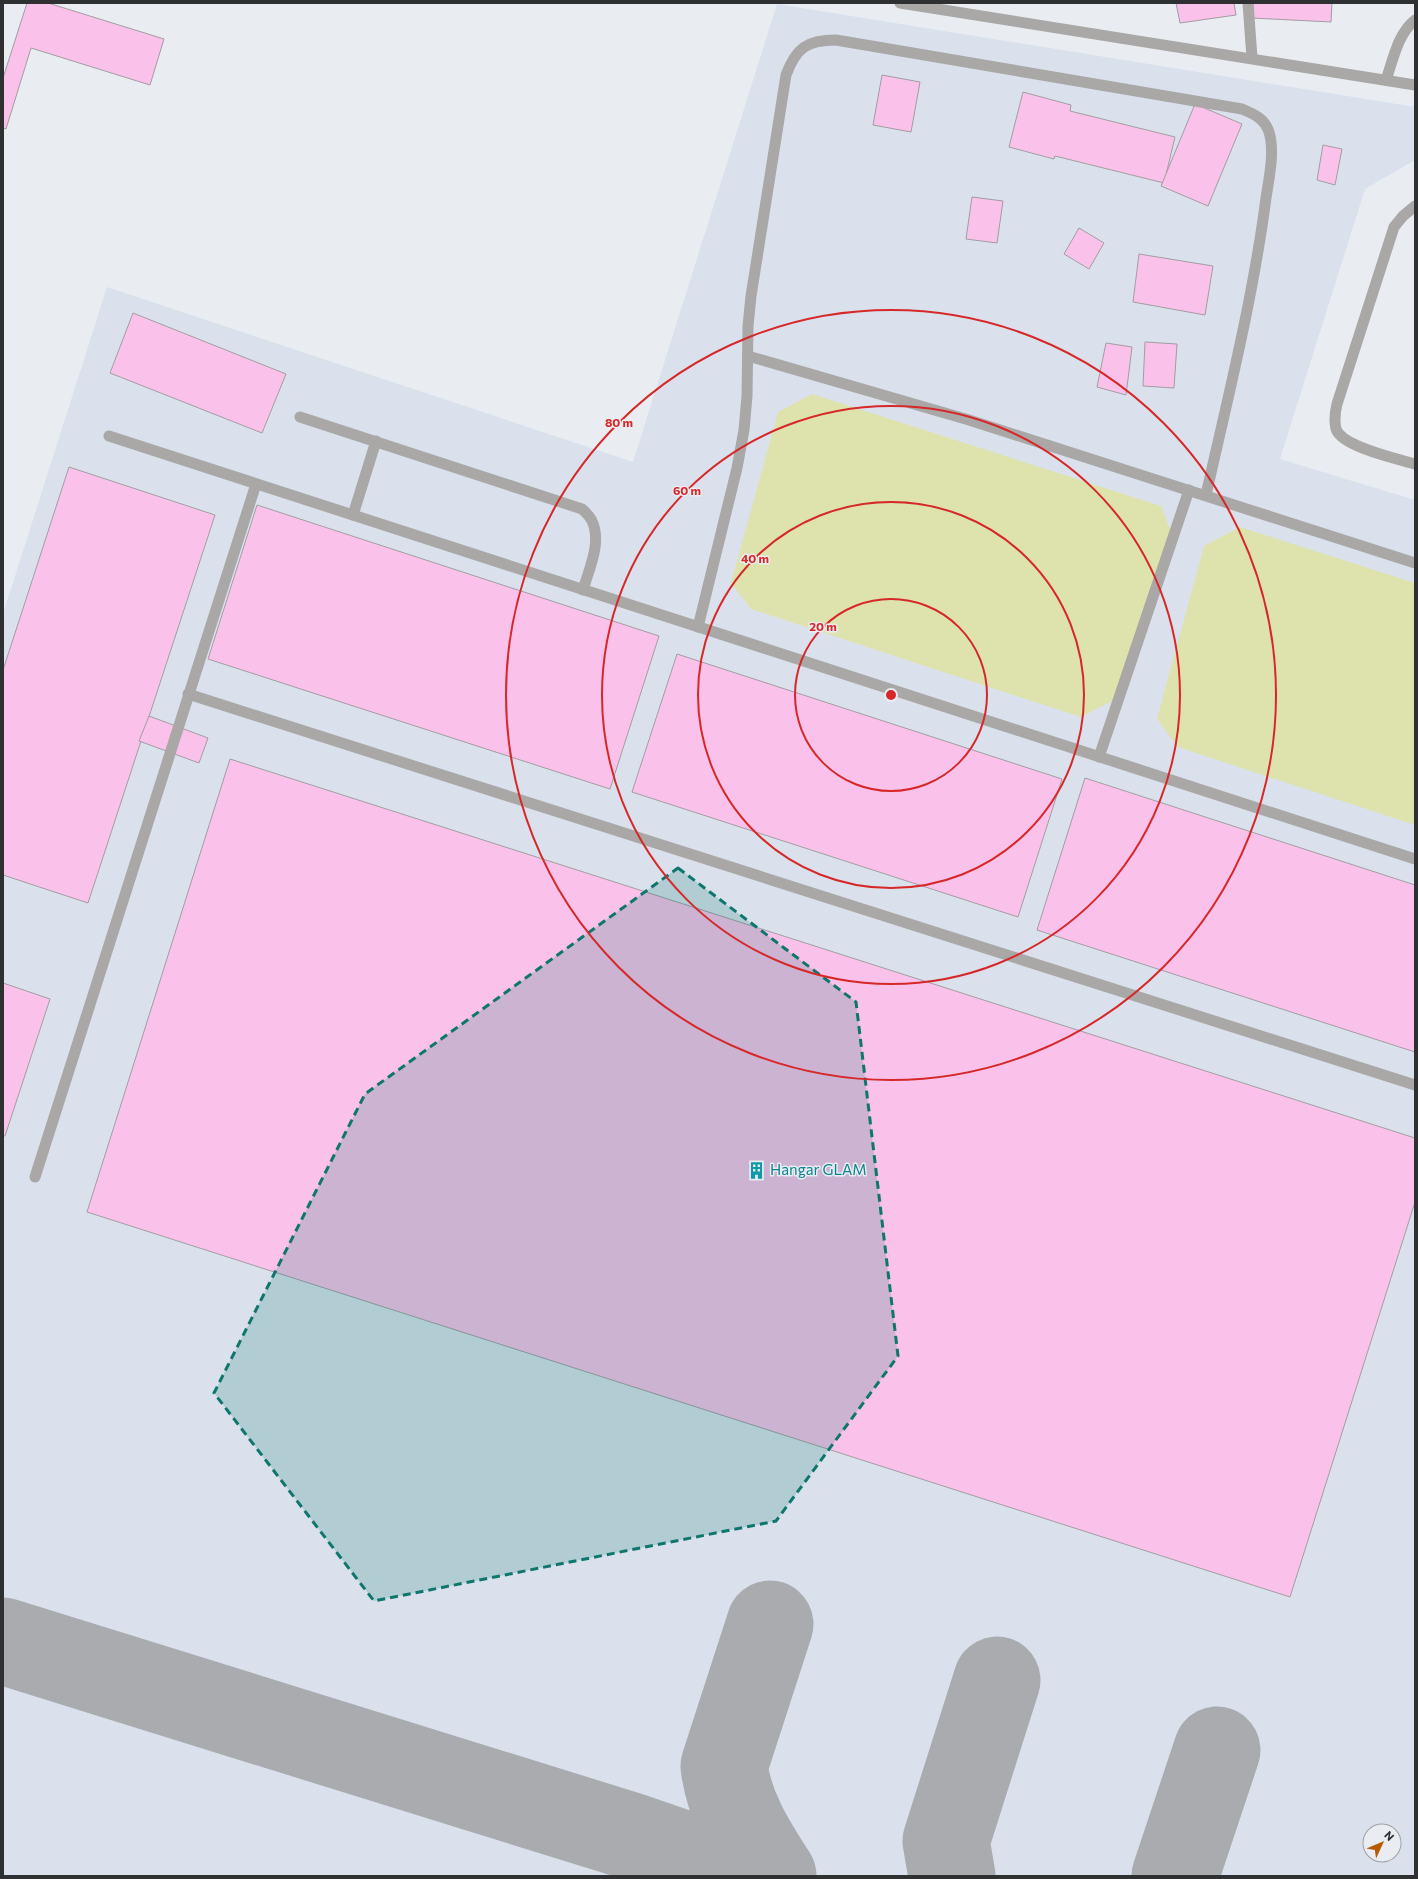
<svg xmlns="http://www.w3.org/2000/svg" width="1418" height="1879" font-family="Commissioner,sans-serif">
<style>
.built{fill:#dae1ed;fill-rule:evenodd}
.green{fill:#dee3ad}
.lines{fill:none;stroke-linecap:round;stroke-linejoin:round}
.taxiway{stroke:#a9abaf;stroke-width:87}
.building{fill:#fac2ea;stroke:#a29da1}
.service{stroke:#aaa8a6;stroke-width:11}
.minor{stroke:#aaa8a6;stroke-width:11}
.tertiary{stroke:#aaa8a6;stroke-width:11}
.marked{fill:#0f766e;fill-opacity:0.2;stroke:#0f766e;stroke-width:3;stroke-dasharray:8 5;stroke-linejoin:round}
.ring{fill:none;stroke:#d62828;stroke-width:2}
.labels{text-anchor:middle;stroke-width:3;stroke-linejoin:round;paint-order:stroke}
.culture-label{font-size:15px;fill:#0d838f;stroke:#e9ecf1;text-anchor:start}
.centre{fill:#d62828;stroke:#e9ecf1;stroke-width:2}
.ring-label{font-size:12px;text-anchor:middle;font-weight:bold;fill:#d62828;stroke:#e9ecf1;stroke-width:3;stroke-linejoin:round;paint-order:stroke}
</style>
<rect width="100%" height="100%" fill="#e9ecf1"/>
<path class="built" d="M777 4 1415 107V160L1365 189 1280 459 1415 500V1876H3V614L107 287 633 462ZM1370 1831H1394V1855H1370Z"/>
<g class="green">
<polygon points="812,394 1161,506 1173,537 1124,695 1081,717 751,609 731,583 778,412"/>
<polygon points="1240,527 1415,583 1415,825 1178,747 1157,719 1204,546"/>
</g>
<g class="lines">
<g class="taxiway">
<path d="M770 1624 724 1766C729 1807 751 1842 773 1876"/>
<polyline points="3,1641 634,1837 747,1876"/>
<polyline points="952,1876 946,1841 997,1680"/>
<polyline points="1175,1876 1217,1750"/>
</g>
</g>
<g class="building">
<polygon points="27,3 48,3 164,39 150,85 31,48 6,129 3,128 3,78"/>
<polygon points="1176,3 1234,3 1236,15 1180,23"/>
<polygon points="1253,3 1332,3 1331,22 1252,18"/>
<polygon points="882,75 920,82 911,132 873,125"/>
<polygon points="1023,92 1071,105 1070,111 1175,137 1164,183 1055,156 1054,159 1009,147"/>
<polygon points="1195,104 1242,124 1208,206 1161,186"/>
<polygon points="1323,145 1342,149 1335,185 1317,180"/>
<polygon points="972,197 1003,201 997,243 966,239"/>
<polygon points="1079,228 1104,243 1089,269 1064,254"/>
<polygon points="1139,254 1213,266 1205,315 1133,302"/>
<polygon points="133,313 286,374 262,433 110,373"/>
<polygon points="1145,342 1177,344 1174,388 1143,386"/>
<polygon points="1106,343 1132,347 1126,395 1097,387"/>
<polygon points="69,467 215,515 88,903 3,875 3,670"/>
<polygon points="257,505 659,636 610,789 208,659"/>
<polygon points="677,654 1062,779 1018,917 632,792"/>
<polygon points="149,716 208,738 199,763 139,741"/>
<polygon points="230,759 1415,1138 1415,1202 1290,1597 87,1212"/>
<polygon points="1085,778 1415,885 1415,1052 1037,930"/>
<polygon points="3,983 50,999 5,1136 3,1136"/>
</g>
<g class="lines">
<g class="service">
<path d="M1415 206 1403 216 1394 227 1337 404C1335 412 1334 420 1336 429 1342 447 1398 459 1415 464"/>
<polyline points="748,356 969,420 1415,563"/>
<path d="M300 417 582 509C585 512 590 516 592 521 602 542 589 569 583 590"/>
<polyline points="109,436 1415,859"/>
<polyline points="353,515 376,441"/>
<path d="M698 627 737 468 744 430 747 396 748 326 751 296 786 75C796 48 807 40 836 40L1242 109C1254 114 1265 119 1269 132 1275 151 1269 178 1266 198 1253 298 1228 397 1206 495"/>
<polyline points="188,694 1415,1085"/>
<polyline points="1099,757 1189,490"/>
<polyline points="35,1177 256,484"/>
</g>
<g class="minor">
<polyline points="1248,3 1252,58"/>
<path d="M1386 80C1393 60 1398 33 1415 20"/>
</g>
<polyline class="tertiary" points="900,3 1415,85"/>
</g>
<path class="marked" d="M678 868 856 1002 898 1356 776 1521 374 1601 214 1393 365 1094Z"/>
<g class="ring">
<circle cx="891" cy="695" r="96"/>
<circle cx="891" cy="695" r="193"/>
<circle cx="891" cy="695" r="289"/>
<circle cx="891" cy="695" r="385"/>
</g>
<defs>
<symbol id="building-bare" viewBox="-9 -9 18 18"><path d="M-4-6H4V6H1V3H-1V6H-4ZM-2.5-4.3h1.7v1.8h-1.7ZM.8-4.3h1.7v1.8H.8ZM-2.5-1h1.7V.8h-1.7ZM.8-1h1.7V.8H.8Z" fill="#0f9aa8" stroke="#e9ecf1" stroke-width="2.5" paint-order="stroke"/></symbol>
</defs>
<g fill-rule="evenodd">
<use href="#building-bare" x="744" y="1158" width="25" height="25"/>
</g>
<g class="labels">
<g class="culture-label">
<text x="770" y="1175">Hangar GLAM</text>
</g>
</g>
<circle cx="891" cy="695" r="6" class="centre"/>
<g class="ring-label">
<text x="619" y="427">80 m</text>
<text x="687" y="495">60 m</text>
<text x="755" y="563">40 m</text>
<text x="823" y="631">20 m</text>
</g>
<rect width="1418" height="1879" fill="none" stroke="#2f3032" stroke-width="8"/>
<g transform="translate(1382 1843) rotate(46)"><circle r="19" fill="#e9ecf1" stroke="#9fa1a5"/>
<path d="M0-3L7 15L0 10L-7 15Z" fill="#b75b02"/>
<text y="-6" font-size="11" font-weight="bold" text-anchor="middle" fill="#2f3032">N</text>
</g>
</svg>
